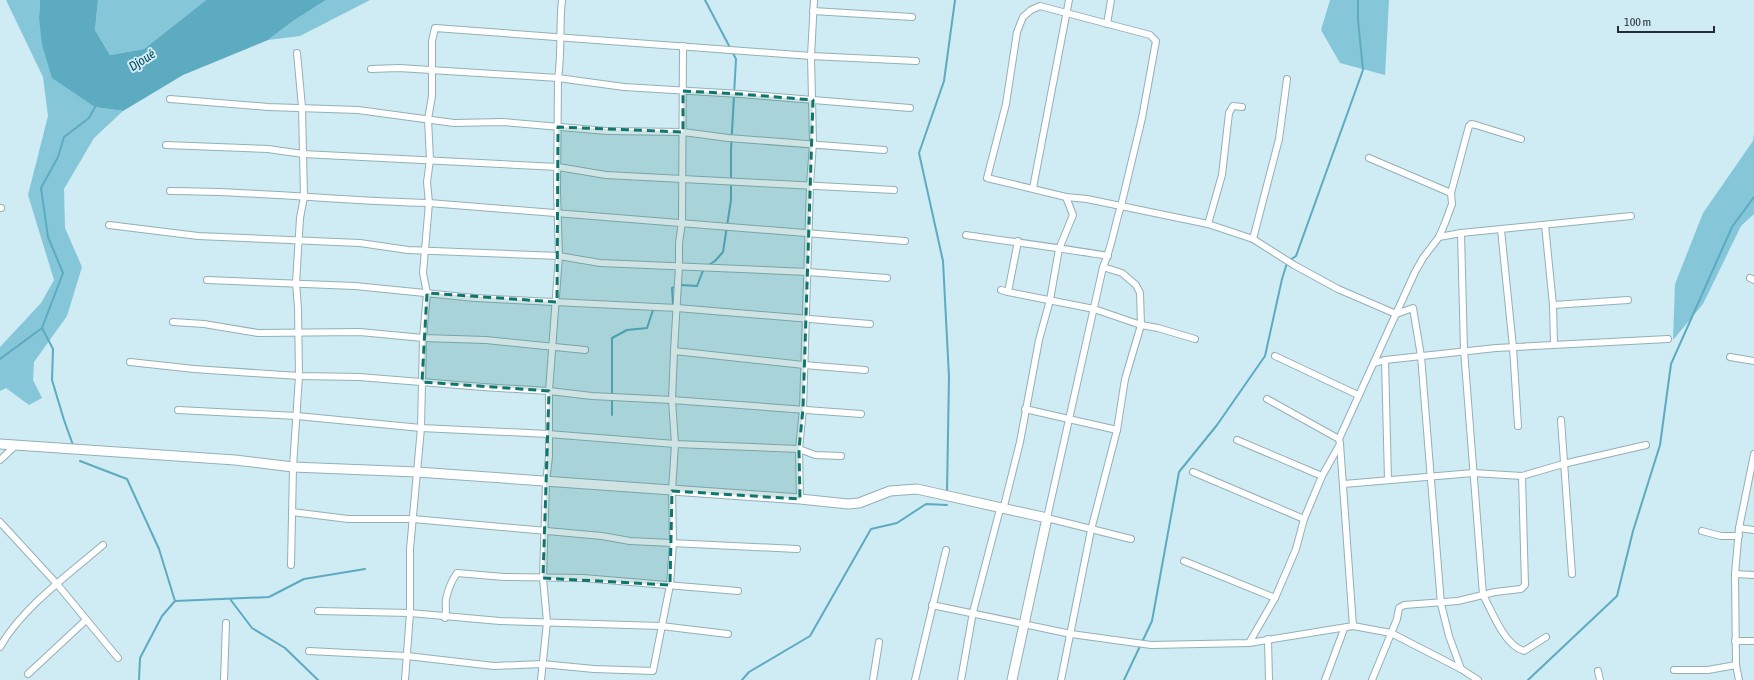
<svg xmlns="http://www.w3.org/2000/svg" width="1754" height="680" viewBox="0 0 1754 680" font-family="'Asap Condensed',sans-serif">
<style>
.green{fill:#86c6d9}
.water{fill:#5cabc1}
.lines{fill:none;stroke-linecap:round;stroke-linejoin:round}
.stream{stroke:#5cabc1;stroke-width:2}
.street-casing{stroke:#94afb8;stroke-width:8}
.secondary-casing{stroke:#94afb8;stroke-width:11}
.street{stroke:#fff;stroke-width:6}
.secondary{stroke:#fff;stroke-width:9}
.marked{fill:#0f766e;fill-opacity:0.2;stroke:#0f766e;stroke-width:3;stroke-dasharray:8 5;stroke-linejoin:round}
.labels{text-anchor:middle;dominant-baseline:central;stroke-width:4;stroke-linejoin:round;paint-order:stroke}
.water-label{font-size:13px;font-style:italic;fill:#004959;stroke:#cfebf4}
</style>
<rect width="100%" height="100%" fill="#cfebf4"/>
<g class="green">
<polygon points="6,0 40,0 39,18 95,107 123,111 94,138 64,189 65,228 82,267 67,316 34,362 33,380 42,398 29,405 6,388 0,391 0,347 41,303 54,280 28,195 48,116 43,77"/>
<polygon points="98,0 206,0 144,49 110,55 95,30"/>
<polygon points="326,0 370,0 300,36 268,40 293,21"/>
<polygon points="1330,0 1389,0 1385,75 1340,63 1321,30"/>
<polygon points="1754,133 1754,214 1741,226 1703,304 1673,340 1675,284 1703,213 1753,141"/>
</g>
<polygon class="water" points="40,0 98,0 95,30 110,55 144,49 206,0 326,0 293,21 268,40 183,75 123,111 95,107 52,78 42,45 39,18"/>
<g class="lines">
<g class="stream">
<polyline points="705,0 736,59 731,150 731,200 723,252 715,261 707,266"/>
<polyline points="1290,260 1296,256 1363,70 1358,20 1358,0"/>
<polyline points="671,305 673,305 672,288 682,285 697,286 704,268"/>
<polyline points="42,328 53,349 52,380 64,420 73,445"/>
<polyline points="0,359 42,328 63,273 48,237 41,188 58,157 64,137 89,118 95,107"/>
<polyline points="612,415 612,338 627,330 647,328 653,310 655,309"/>
<polyline points="80,461 127,479 159,549 175,601 162,616 140,658 139,680"/>
<polyline points="947,491 949,377 943,261 919,153 944,81 955,0"/>
<polyline points="230,599 252,628 285,648 318,680"/>
<polyline points="175,601 269,597 304,579 365,569"/>
<polyline points="742,680 749,672 810,636 871,529 897,523 926,504 947,505"/>
<polyline points="1124,680 1152,621 1179,472 1217,425 1265,356 1282,279 1287,263"/>
<polyline points="1528,680 1617,596 1633,531 1660,445 1671,364 1732,227 1754,197"/>
</g>
<g class="street-casing">
<g id="street">
<polyline points="813,11 912,17"/>
<polyline points="1107,24 1111,0"/>
<polyline points="371,69 399,68 558,78 624,87 740,94 910,108"/>
<polyline points="170,99 268,107 358,110 454,123 503,122 607,131 683,132 728,138 884,150"/>
<polyline points="166,145 268,149 303,154 558,167 606,175 894,190"/>
<polyline points="1369,158 1451,193"/>
<polyline points="1033,188 1069,0"/>
<path d="M170 191C256 191 343 201 429 203L905 241"/>
<polyline points="0,208 1,208"/>
<polyline points="1208,224 1222,175 1229,113 1233,106 1242,107"/>
<polyline points="109,225 198,236 360,243 408,250 559,256 600,263 808,272 887,278"/>
<polyline points="1545,225 1553,305 1554,344"/>
<polyline points="1501,230 1513,347 1518,426"/>
<path d="M1461 233 1464 350 1483 595C1493 613 1504 645 1524 651L1546 637"/>
<path d="M966 235C1013 242 1061 248 1108 256"/>
<polyline points="1439,237 1461,233 1631,216"/>
<polyline points="1253,239 1279,139 1287,79"/>
<polyline points="1750,278 1754,280"/>
<polyline points="207,280 355,286 475,298 677,308 870,324"/>
<polyline points="1001,290 1008,292 1018,241"/>
<polyline points="1008,292 1094,309 1141,325 1158,328 1195,339"/>
<polyline points="1553,305 1628,300"/>
<polyline points="173,322 204,324 258,333 360,332 423,338 486,340 585,350"/>
<polyline points="674,351 804,365 865,370"/>
<polyline points="1275,356 1358,395"/>
<polyline points="1730,357 1754,361"/>
<polyline points="1385,360 1388,480"/>
<polyline points="130,362 194,369 299,376 359,377 483,387 549,391 592,396 672,400 861,414"/>
<polyline points="1375,363 1385,360 1496,348 1668,339"/>
<polyline points="1267,399 1339,439"/>
<polyline points="1025,409 1117,430"/>
<polyline points="178,410 297,416 421,428 548,434 675,444 799,449 815,455 841,456"/>
<polyline points="1561,420 1572,574"/>
<polyline points="1237,440 1322,476"/>
<polyline points="1340,444 1353,626"/>
<polyline points="0,460 16,445"/>
<polyline points="1193,472 1304,519"/>
<polyline points="1344,484 1473,473 1522,476 1563,464 1646,445"/>
<polyline points="800,499 799,449 803,409 810,185 813,143 811,56 814,0"/>
<polyline points="1003,510 1020,442 1039,340 1050,300 1059,249 1073,215 1066,197"/>
<polyline points="292,512 348,519 413,519 602,536 630,541 797,549"/>
<polyline points="0,522 57,584 118,658"/>
<polyline points="1739,528 1754,530"/>
<polyline points="1702,531 1721,536 1739,536"/>
<path d="M1131 539 1047 518 1103 267C1112 247 1114 227 1121 206L1142 118 1156 41 1150 35 1040 6 1031 10 1023 17 1017 32 1006 104 987 178 1066 197 1087 199 1208 224 1253 239 1294 265 1338 289 1396 314 1413 308 1421 356 1441 604 1449 636 1461 669"/>
<polyline points="1184,561 1275,598"/>
<polyline points="291,565 293,467 299,376 298,308 296,283 300,218 304,197 302,107 297,53"/>
<polyline points="1735,574 1754,575"/>
<polyline points="932,605 1071,634 1151,645 1249,643 1275,598 1296,549 1304,519 1322,476 1340,444 1339,439 1415,272 1423,258 1439,237 1445,223 1452,204 1451,193 1469,126 1471,124 1476,125 1521,139"/>
<polyline points="318,611 410,613 500,621 661,626 728,634"/>
<path d="M445 618C447 611 445 605 446 599 448 590 452 580 457 573L504 577 583 578 738 591"/>
<polyline points="1268,639 1269,680"/>
<polyline points="1735,641 1754,641"/>
<polyline points="1249,643 1353,626 1391,633 1461,669 1478,680"/>
<path d="M0 647C22 608 69 574 103 545"/>
<polyline points="309,651 407,656 494,666 542,664 594,669 653,671 670,585 673,543 672,491 675,444 672,400 674,351 679,266 679,243 682,222 683,46"/>
<polyline points="1674,670 1708,670 1736,665"/>
<polyline points="1598,671 1600,680"/>
<polyline points="28,674 86,620"/>
<polyline points="224,680 226,623"/>
<polyline points="405,680 410,613 410,549 421,428 423,338 427,293 423,273 429,203 427,182 430,160 428,119 432,96 432,41 435,28 811,56 916,61"/>
<path d="M541 680 547 622 543 578 546 482 549 457V391L559 256 557 191 558 78C562 53 559 26 562 0"/>
<polyline points="873,680 879,642"/>
<polyline points="915,680 946,550"/>
<polyline points="961,680 973,612 1000,509"/>
<polyline points="1061,680 1091,530 1117,430 1125,379 1141,325 1140,293 1136,285 1122,273 1103,267"/>
<polyline points="1325,680 1344,629"/>
<polyline points="1372,680 1397,619 1399,608 1404,605 1458,601 1495,592 1521,589 1525,585 1522,476"/>
<polyline points="1739,680 1736,665 1735,574 1739,528 1754,454"/>
</g>
</g>
<g class="secondary-casing">
<polyline id="secondary" points="0,444 235,460 293,467 417,472 800,499 848,504 859,503 890,491 917,489 1047,518 1012,680"/>
</g>
<use href="#street" class="street"/>
<use href="#secondary" class="secondary"/>
</g>
<path class="marked" d="M683 91 740 94 813 100 803 409 799 449 800 499 672 491 670 585 543 578 549 391 422 382 427 293 557 302 558 127 683 132Z"/>
<g class="labels">
<g class="water-label">
<text transform="translate(142 60) rotate(-33)">Djoué</text>
</g>
</g>
<path d="M1618 26v6h96v-6" fill="none" stroke="#232d31" stroke-width="2"/>
<text x="1624" y="26" font-size="12" fill="#232d31" stroke="#cfebf4" stroke-width="3" paint-order="stroke">100 m</text>
</svg>
